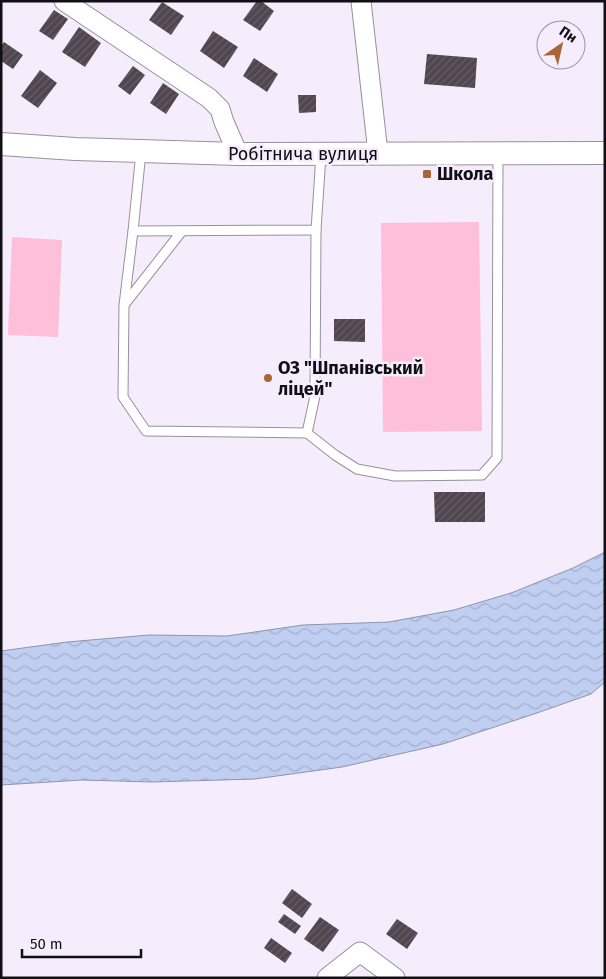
<svg xmlns="http://www.w3.org/2000/svg" width="606" height="979" viewBox="0 0 606 979" font-family="'Fira Sans',sans-serif">
<style>
.park{fill:#fdbfd9}
.water{fill:url(#water-waves);stroke:#8c95af}
.building{fill:url(#building-hatch)}
.lines{fill:none;stroke-linecap:round;stroke-linejoin:round}
.service-casing{stroke:#97909e;stroke-width:11}
.minor-casing{stroke:#97909e;stroke-width:21}
.tertiary-casing{stroke:#97909e;stroke-width:24}
.service{stroke:#fff;stroke-width:9}
.minor{stroke:#fff;stroke-width:19}
.tertiary{stroke:#fff;stroke-width:22}
.poi-dot{fill:#a96534;stroke:#f5edfc;stroke-width:2}
.labels{text-anchor:middle;dominant-baseline:central;stroke-width:5;stroke-linejoin:round;paint-order:stroke}
.street-label{font-size:18px;fill:#120f14;stroke:#f5edfc}
.poi-label{font-size:18px;font-weight:bold;fill:#120f14;stroke:#f5edfc;text-anchor:start}
</style>
<defs>
<pattern id="water-waves" width="16" height="10" patternUnits="userSpaceOnUse" patternTransform="scale(1.25)"><rect width="16" height="10" fill="#c0cef1"/><path d="M0 5q4-4 8 0t8 0" fill="none" stroke="#a4b0ce"/></pattern>
<pattern id="building-hatch" width="6" height="6" patternUnits="userSpaceOnUse" patternTransform="scale(1.25)"><rect width="6" height="6" fill="#514650"/><path d="M-1 1l2-2M0 6l6-6M5 7l2-2" fill="none" stroke="#665d65"/></pattern>
</defs>
<rect width="100%" height="100%" fill="#f5edfc"/>
<g class="park">
<polygon points="479,222 482,431 383,432 381,223"/>
<polygon points="12,237 62,240 58,337 8,335"/>
</g>
<polygon class="water" points="605,552 605,682 591,694 534,714 443,744 342,767 255,779 152,782 82,780 1,785 1,651 67,642 149,635 227,636 303,625 389,622 454,610 511,593 573,568"/>
<g class="building">
<polygon points="257,1 261,1 274,11 260,31 243,20"/>
<polygon points="162,2 184,16 171,35 149,20"/>
<polygon points="54,10 68,19 53,40 39,31"/>
<polygon points="79,27 101,43 85,67 62,52"/>
<polygon points="213,31 238,47 224,68 200,51"/>
<polygon points="4,42 23,55 13,69 1,61 1,46"/>
<polygon points="427,54 477,58 475,88 424,84"/>
<polygon points="254,58 278,74 267,92 243,76"/>
<polygon points="133,66 145,75 130,95 118,86"/>
<polygon points="40,70 57,83 38,108 21,96"/>
<polygon points="163,83 179,94 166,114 150,103"/>
<polygon points="298,95 316,95 316,112 299,113"/>
<polygon points="334,319 365,319 365,342 334,341"/>
<polygon points="434,492 485,492 485,522 435,522"/>
<polygon points="292,889 312,904 302,918 282,903"/>
<polygon points="284,914 301,926 295,934 278,922"/>
<polygon points="320,917 339,930 323,952 304,939"/>
<polygon points="397,919 418,933 407,949 386,934"/>
<polygon points="271,938 292,953 285,963 264,948"/>
</g>
<g class="lines">
<g class="service-casing">
<g id="service">
<polyline points="141,152 133,231 316,230 321,155"/>
<polyline points="133,231 124,305 123,397 146,431 307,433 315,396 316,230"/>
<polyline points="124,305 182,231"/>
<polyline points="307,433 335,455 357,469 395,476 482,475 497,458 498,154"/>
</g>
</g>
<g class="minor-casing">
<g id="minor">
<polyline points="64,1 209,98 220,109 224,122 238,154"/>
<polyline points="361,1 378,153"/>
<polyline points="327,978 360,952 395,978"/>
</g>
</g>
<g class="tertiary-casing">
<polyline id="tertiary" points="1,144 75,149 238,154 605,153"/>
</g>
<use href="#service" class="service"/>
<use href="#minor" class="minor"/>
<use href="#tertiary" class="tertiary"/>
</g>
<g class="poi-dot">
<rect x="422" y="169" width="10" height="10" rx="2.5"/>
<circle cx="268" cy="378" r="5"/>
</g>
<g class="labels">
<g class="street-label">
<text x="303" y="154">Робітнича вулиця</text>
</g>
<g class="poi-label">
<text x="437" y="174">Школа</text>
<text x="278" y="368">ОЗ "Шпанівський<tspan x="278" dy="21">ліцей"</tspan></text>
</g>
</g>
<rect width="606" height="979" fill="none" stroke="#120f14" stroke-width="5"/>
<g transform="translate(561 45) rotate(34)"><circle r="24" fill="#f5edfc" stroke="#9a949f"/>
<path d="M0-4L9 19L0 12L-9 19Z" fill="#a96534"/>
<text y="-8" font-size="14" font-weight="bold" text-anchor="middle" fill="#120f14">Пн</text>
</g>
<path d="M22 949v8h119v-8" fill="none" stroke="#120f14" stroke-width="2.5"/>
<text x="30" y="949" font-size="15" fill="#120f14" stroke="#f5edfc" stroke-width="4" paint-order="stroke">50 m</text>
</svg>
